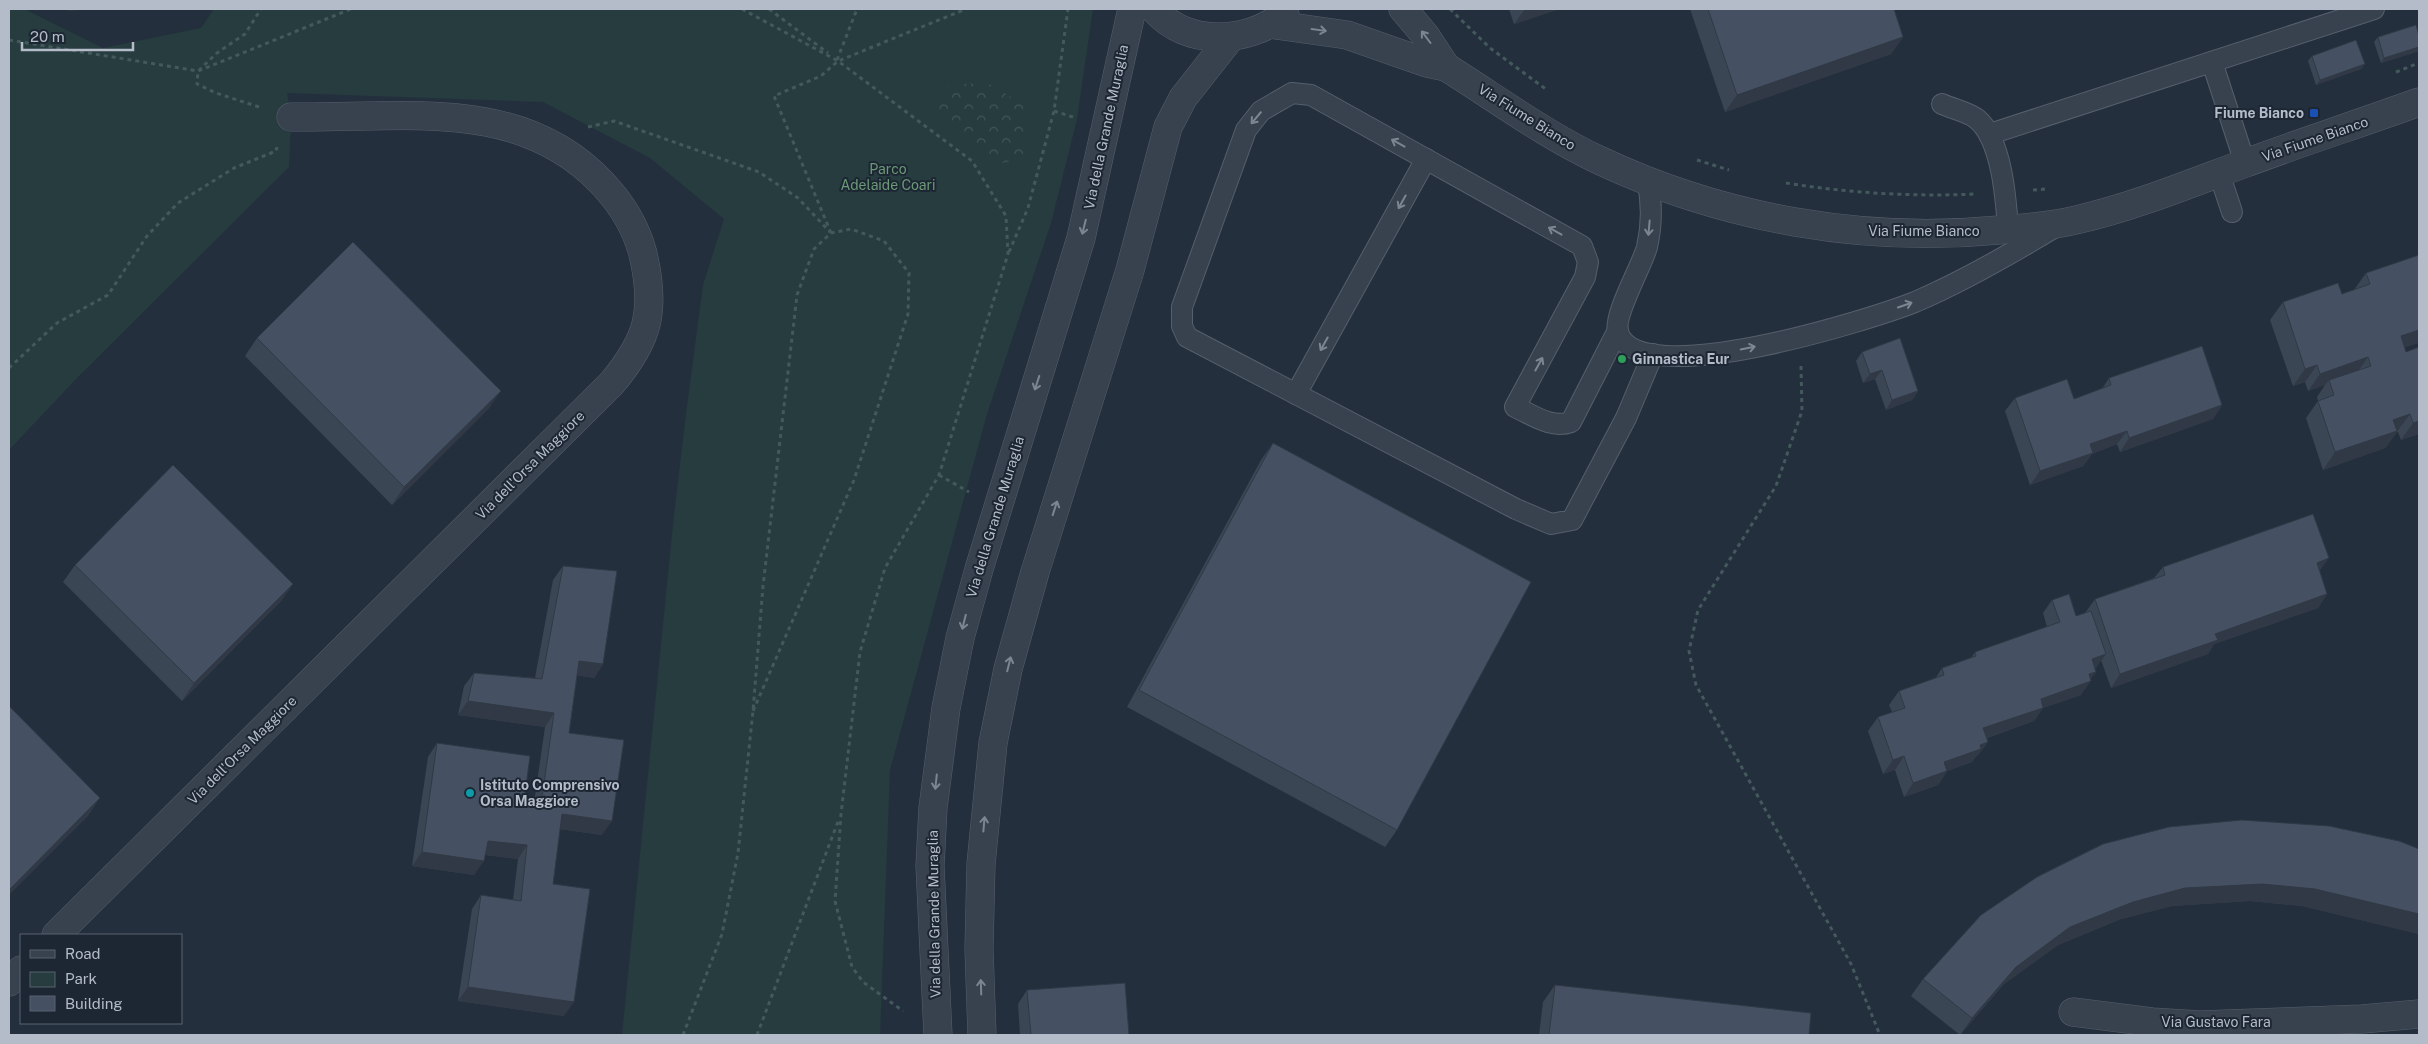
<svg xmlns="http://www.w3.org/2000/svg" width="2428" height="1044" viewBox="0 0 2428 1044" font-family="'Public Sans',sans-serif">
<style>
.green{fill:#263c3f}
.forest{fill:url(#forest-crowns)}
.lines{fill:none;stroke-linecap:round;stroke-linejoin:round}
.service-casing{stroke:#565f6c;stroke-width:22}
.minor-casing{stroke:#565f6c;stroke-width:29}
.tertiary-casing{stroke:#565f6c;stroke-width:29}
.path{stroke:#44595c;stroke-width:3;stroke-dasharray:4 4;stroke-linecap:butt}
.service{stroke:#38414e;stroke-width:20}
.minor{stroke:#38414e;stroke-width:28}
.tertiary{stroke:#38414e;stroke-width:28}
.wall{fill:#3b4654}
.shaded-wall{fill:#303945}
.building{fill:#455162;stroke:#303945}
.oneway{stroke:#7c8592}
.transit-dot{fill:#1a4fb4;stroke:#1d2633;stroke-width:2}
.leisure-dot{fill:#2e9e5b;stroke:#1d2633;stroke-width:2}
.culture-dot{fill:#0f9aa8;stroke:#1d2633;stroke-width:2}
.labels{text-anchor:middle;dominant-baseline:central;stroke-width:4;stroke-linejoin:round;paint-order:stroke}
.poi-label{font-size:14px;font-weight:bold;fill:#b4bcc9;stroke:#1d2633;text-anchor:start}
.street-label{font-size:14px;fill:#b4bcc9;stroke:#1d2633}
.park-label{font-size:14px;fill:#6b9a76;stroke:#1d2633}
</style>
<defs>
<pattern id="forest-crowns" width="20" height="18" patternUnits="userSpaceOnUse" patternTransform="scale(1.25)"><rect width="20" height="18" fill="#263c3f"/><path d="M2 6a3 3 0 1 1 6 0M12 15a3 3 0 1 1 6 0" fill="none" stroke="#435659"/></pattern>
</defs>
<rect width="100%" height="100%" fill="#242f3e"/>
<polygon class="green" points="9,9 24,9 103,48 201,28 214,9 1093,9 1077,119 1051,223 987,414 890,770 880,1035 622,1035 674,515 686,414 703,285 724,219 650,158 543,102 287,93 291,117 289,167 77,378 9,450"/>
<polygon class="forest" points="986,82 1027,107 1027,158 993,165 935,116 938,87"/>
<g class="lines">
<g class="service-casing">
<g id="service">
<polyline points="2212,62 2245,163"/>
<path d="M1942 104C1953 109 1968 112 1977 119 2002 140 2006 199 2008 229"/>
<polyline points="1990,134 2374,9"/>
<polyline points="2219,173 2232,212"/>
<path d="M1647 179C1652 201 1652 225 1647 247 1642 266 1613 315 1618 332 1637 394 1872 319 1915 302 1964 281 2009 255 2055 227"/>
<path d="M1618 330 1571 422C1551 429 1533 415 1515 407L1585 277 1588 262 1582 246 1311 95 1292 93 1261 111 1246 130 1182 307V326L1187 337 1516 509 1551 524 1572 520 1626 418 1653 354"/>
<polyline points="1296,394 1426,159"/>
</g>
</g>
<g class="minor-casing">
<g id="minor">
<path d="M56 935 612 383C649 339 656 310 643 254 636 227 621 203 602 183 519 95 399 119 291 117"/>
<polyline points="9,982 21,970"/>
<polyline points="2073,1012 2152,1022 2200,1025 2362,1019 2419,1014"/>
</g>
</g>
<g class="tertiary-casing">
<g id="tertiary">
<path d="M1154 9C1187 47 1247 44 1285 14"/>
<polyline points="1403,9 1425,35 1446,67"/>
<path d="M1270 24 1347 35 1427 63 1446 67C1497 99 1547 136 1601 161 1725 219 1864 243 1999 230 2025 228 2051 226 2076 220 2133 207 2189 184 2243 164 2302 142 2361 123 2419 102"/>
<polyline points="938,1035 930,866 933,808 946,708 960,638 979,569 1081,238 1132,9"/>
<polyline points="982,1035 979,949 981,864 993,743 1008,669 1035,572 1130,270 1168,127 1183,98 1231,37"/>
</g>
</g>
<g class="path">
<polyline points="742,9 838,61 972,161 1006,216 1008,254 939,475 885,568 860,652 841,814 835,901 852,967 863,982 903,1011"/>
<polyline points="769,9 828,53"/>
<polyline points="1450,9 1490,48 1547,90"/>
<polyline points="9,40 198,71 351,9"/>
<polyline points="837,60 857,9"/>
<polyline points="2396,72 2419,63"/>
<polyline points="259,107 216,93 197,84 198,71 217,53 245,34 261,9"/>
<polyline points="1054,111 1073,117"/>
<polyline points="588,127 614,121 759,172 798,198 830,232"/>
<polyline points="1697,160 1729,170"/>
<path d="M1786 183C1849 193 1913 197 1976 194"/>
<polyline points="2033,190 2046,189"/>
<polyline points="831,233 774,96 821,76 838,61 966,9"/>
<polyline points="1009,252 1028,208 1054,111 1068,9"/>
<polyline points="1801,366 1802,411 1776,486 1698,610 1689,651 1696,685 1851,964 1880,1035"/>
<polyline points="9,368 57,323 108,295 147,236 178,203 234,168 276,151 277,147"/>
<polyline points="939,475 969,492"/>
<polyline points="683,1035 722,934 738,853 753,711 763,586 797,295 814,249 831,233 851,229 884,241 909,273 908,314 854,480 753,711"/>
<polyline points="757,1035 839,819"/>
</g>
<use href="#service" class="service"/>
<use href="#minor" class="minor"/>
<use href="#tertiary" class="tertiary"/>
</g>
<g class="wall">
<polygon points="1509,9 1559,9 1514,24"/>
<polygon points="1690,9 1894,9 1903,37 1891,54 1725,112"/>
<polygon points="2378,37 2419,51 2381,63 2374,42"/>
<polygon points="2312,56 2365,64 2361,69 2316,85 2308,61"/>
<polygon points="2366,273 2405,348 2419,434 2401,440 2398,432 2397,432 2385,448 2323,470 2306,418 2318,401 2317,397 2325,385 2308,391 2305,382 2293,386 2270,320 2283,302 2342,294 2354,290"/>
<polygon points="257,338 489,408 392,505 245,356"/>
<polygon points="1862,352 1918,391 1912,400 1886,410 1875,379 1863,383 1856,361"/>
<polygon points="2109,378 2222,405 2213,419 2120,452 2117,444 2092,454 2083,466 2030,485 2005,411 2015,398 2074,399 2102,389"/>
<polygon points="1273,443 1397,830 1385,847 1127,707 1261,460"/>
<polygon points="75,565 293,584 281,601 182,701 63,582"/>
<polygon points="563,566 603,664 594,678 577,675 569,733 602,835 560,829 553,884 564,1016 458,1001 472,909 481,895 513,900 518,859 485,855 474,875 412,866 428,757 437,743 524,802 534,803 545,727 458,715 464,686 474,673 535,678 553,580"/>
<polygon points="2163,567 2320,571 2327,594 2318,608 2214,644 2208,654 2111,688 2101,660 2096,668 2095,668 2090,679 2081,695 2043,708 2034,721 1987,738 1988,742 1978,755 1976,756 1972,762 1947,771 1938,785 1904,797 1895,770 1883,774 1868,731 1878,717 1892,712 1889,705 1899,691 1935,679 1942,668 1971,658 1975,652 2047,627 2043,613 2052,600 2076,616 2085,613 2095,599 2154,578"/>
<polygon points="2242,820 2419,849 2419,934 2302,906 2250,901 2172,906 2121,919 2058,945 2004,984 1960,1035 1911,996 1923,979"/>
<polygon points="1555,985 1809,1035 1539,1035 1543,1002"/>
<polygon points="1027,990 1129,1035 1020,1035 1018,1004"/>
</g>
<g class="shaded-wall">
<polygon points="69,9 94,9 68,11"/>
<polygon points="1525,9 1559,9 1514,24"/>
<polygon points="1903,37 1891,54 1725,112 1737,95"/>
<polygon points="2419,47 2419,51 2381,63 2384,58"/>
<polygon points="2365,64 2361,69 2316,85 2320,80"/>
<polygon points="2419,330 2419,343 2388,353 2401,336"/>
<polygon points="2368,357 2356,374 2329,380 2325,385 2308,391 2320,374"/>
<polygon points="2317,365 2305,382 2293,386 2305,369"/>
<polygon points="1882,370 1875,379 1863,383 1870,374"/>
<polygon points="501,391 489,408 392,505 404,487"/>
<polygon points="1918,391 1912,400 1886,410 1892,400"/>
<polygon points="2222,405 2213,419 2120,452 2129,438"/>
<polygon points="2410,414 2385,448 2323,470 2335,452 2393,420"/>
<polygon points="2419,421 2419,434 2401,440 2413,423"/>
<polygon points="2127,431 2117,444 2092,454 2083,466 2030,485 2040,471 2090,444"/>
<polygon points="2329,558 2319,572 2317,563"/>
<polygon points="293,584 281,601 182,701 194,683"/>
<polygon points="2327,594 2318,608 2214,644 2208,654 2111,688 2120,674 2215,634"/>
<polygon points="2106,654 2096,668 2082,673 2092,659"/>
<polygon points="579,661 603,664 594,678 569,674"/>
<polygon points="2096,672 2089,682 2091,681 2081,695 2043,708 2034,721 1974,742 1983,728 2089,674"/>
<polygon points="468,701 554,713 545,727 458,715"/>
<polygon points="1988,742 1978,755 1976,756 1972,762 1935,775 1944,762 1980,745"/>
<polygon points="1904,756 1895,770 1883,774 1893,760"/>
<polygon points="1947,771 1938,785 1904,797 1913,783"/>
<polygon points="100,798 88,816 9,895 9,890"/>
<polygon points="562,814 612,821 602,835 553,828"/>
<polygon points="488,841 527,845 518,859 479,854"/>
<polygon points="422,852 484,861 474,875 412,866"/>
<polygon points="2262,884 2315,889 2419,914 2419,934 2302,906 2250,901 2172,906 2121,919 2058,945 2004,984 1960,1035 1972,1018 2016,967 2070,927 2133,902 2185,888"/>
<polygon points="468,987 574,1002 564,1016 458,1001"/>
</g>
<g class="building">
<polygon points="1708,9 1894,9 1903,37 1737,95"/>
<polygon points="2416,25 2419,36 2419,47 2384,58 2378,37"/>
<polygon points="2356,40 2365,64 2320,80 2312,56"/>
<polygon points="353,242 501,391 404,487 257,338"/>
<polygon points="2419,255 2419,330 2401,336 2406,352 2419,347 2419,421 2413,423 2410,414 2393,420 2397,431 2335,452 2318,401 2334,395 2329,380 2371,366 2368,357 2320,374 2317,365 2305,369 2283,302 2338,283 2342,294 2370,284 2366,273"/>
<polygon points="1900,338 1918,391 1892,400 1882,370 1870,374 1862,352"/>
<polygon points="2202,346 2222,405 2129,438 2127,431 2090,444 2093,453 2040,471 2015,398 2067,379 2074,399 2111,385 2109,378"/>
<polygon points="1273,443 1531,582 1397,830 1139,690"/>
<polygon points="173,465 293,584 194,683 75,565"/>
<polygon points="2313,514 2329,558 2317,563 2327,594 2215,634 2218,640 2120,674 2095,599 2165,575 2163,567"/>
<polygon points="563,566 617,571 603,664 579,661 569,733 624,740 612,821 562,814 553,884 590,889 574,1002 468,987 481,895 521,901 527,845 488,841 484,861 422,852 437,743 530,756 524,802 541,804 554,713 468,701 474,673 542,679"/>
<polygon points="2069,594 2076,616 2091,611 2106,654 2092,659 2096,672 2089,674 2091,681 2041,699 2043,708 1983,728 1988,742 1980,745 1981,749 1944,762 1947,771 1913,783 1904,756 1893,760 1878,717 1905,708 1899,691 1944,675 1942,668 1976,656 1975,652 2060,622 2052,600"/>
<polygon points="9,706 100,798 9,890"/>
<polygon points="2242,820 2329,826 2399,841 2419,849 2419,914 2315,889 2262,884 2185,888 2133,902 2070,927 2016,967 1972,1018 1923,979 1981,915 2037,877 2103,844 2169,827"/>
<polygon points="1125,983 1129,1035 1031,1035 1027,990"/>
<polygon points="1555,985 1811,1013 1809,1035 1549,1035"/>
</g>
<defs><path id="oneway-shaft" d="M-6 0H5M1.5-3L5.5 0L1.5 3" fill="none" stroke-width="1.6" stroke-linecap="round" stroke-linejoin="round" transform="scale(1.25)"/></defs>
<g class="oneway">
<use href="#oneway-shaft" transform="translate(1319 30) rotate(8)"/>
<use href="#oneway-shaft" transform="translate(1426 37) rotate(-127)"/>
<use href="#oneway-shaft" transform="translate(1256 118) rotate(130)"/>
<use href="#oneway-shaft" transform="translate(1398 143) rotate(-151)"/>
<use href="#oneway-shaft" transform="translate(1402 202) rotate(119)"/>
<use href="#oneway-shaft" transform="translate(1084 227) rotate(104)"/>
<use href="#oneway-shaft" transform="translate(1649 228) rotate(95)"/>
<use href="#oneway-shaft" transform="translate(1555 231) rotate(-151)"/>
<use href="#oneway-shaft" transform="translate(1905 305) rotate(-19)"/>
<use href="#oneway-shaft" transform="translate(1324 344) rotate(119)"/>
<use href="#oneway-shaft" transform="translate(1748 348) rotate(-11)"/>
<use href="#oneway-shaft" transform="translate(1539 364) rotate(-61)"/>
<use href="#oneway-shaft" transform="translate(1037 383) rotate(108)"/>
<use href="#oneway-shaft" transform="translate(1055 508) rotate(-72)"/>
<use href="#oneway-shaft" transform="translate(964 622) rotate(104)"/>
<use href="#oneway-shaft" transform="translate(1009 664) rotate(-76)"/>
<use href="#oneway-shaft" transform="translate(936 782) rotate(96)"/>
<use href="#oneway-shaft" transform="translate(984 824) rotate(-85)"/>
<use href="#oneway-shaft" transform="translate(981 987) rotate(-92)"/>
</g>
<rect class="transit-dot" x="2309" y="108" width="10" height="10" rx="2.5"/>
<circle class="leisure-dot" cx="1622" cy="359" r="5"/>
<circle class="culture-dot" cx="470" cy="793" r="5"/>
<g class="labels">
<g class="poi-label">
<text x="2304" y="113" text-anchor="end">Fiume Bianco</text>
<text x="1632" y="359">Ginnastica Eur</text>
<text x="480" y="785">Istituto Comprensivo<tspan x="480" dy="16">Orsa Maggiore</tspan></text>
</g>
<g class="street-label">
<text transform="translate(1527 117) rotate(32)">Via Fiume Bianco</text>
<text transform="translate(1106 127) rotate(-78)">Via della Grande Muraglia</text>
<text transform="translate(2315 139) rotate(-19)">Via Fiume Bianco</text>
<text x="1924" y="231">Via Fiume Bianco</text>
<text transform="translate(530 465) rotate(-45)">Via dell'Orsa Maggiore</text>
<text transform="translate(995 517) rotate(-73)">Via della Grande Muraglia</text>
<text transform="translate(242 750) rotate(-45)">Via dell'Orsa Maggiore</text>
<text transform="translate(934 914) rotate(-91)">Via della Grande Muraglia</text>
<text x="2216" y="1022">Via Gustavo Fara</text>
</g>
<g class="park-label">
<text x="888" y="169">Parco<tspan x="888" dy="16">Adelaide Coari</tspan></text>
</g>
</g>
<rect width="2428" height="1044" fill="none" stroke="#b4bcc9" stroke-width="20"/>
<rect x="20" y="934" width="162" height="90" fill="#1d2633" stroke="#59626f"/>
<rect x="30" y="950" width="25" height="8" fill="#38414e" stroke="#59626f"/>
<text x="65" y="959" font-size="15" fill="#b4bcc9">Road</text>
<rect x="30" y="972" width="25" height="15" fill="#263c3f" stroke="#59626f"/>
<text x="65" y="984" font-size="15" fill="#b4bcc9">Park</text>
<rect x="30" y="996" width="25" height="15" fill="#455162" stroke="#59626f"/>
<text x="65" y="1009" font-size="15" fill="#b4bcc9">Building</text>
<path d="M22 42v8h111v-8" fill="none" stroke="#b4bcc9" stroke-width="2.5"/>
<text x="30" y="42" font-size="15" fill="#b4bcc9" stroke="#1d2633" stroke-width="4" paint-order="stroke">20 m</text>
</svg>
